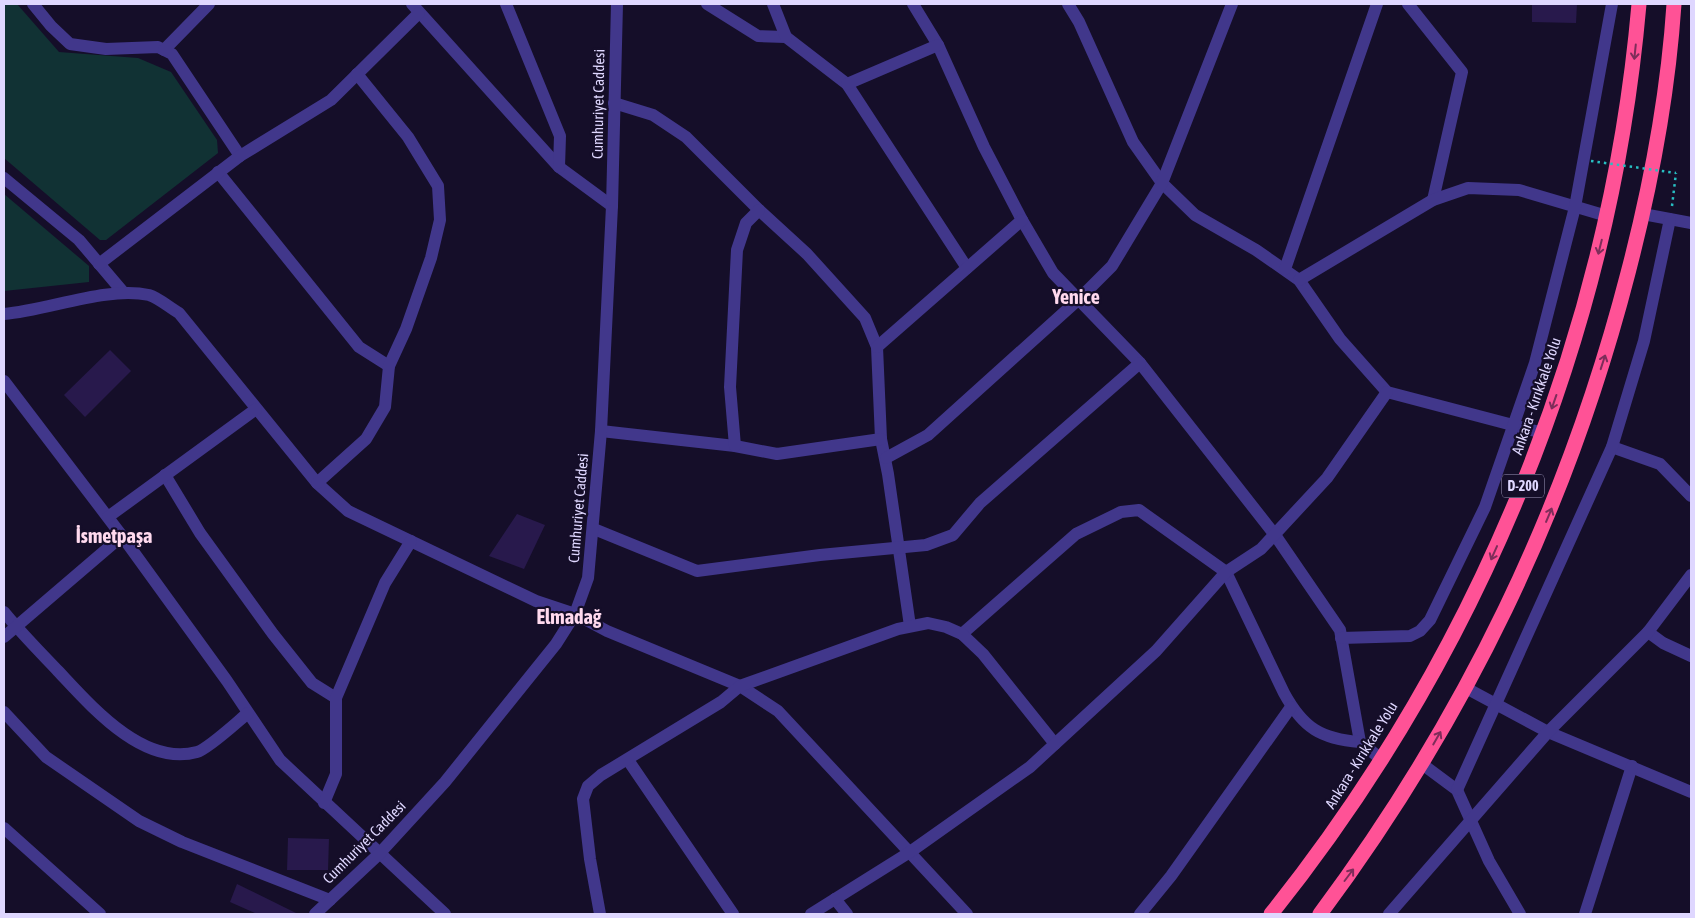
<svg xmlns="http://www.w3.org/2000/svg" width="1695" height="918" viewBox="0 0 1695 918" font-family="'Asap Condensed',sans-serif">
<style>
.green{fill:#113234}
.building{fill:#28194c}
.lines{fill:none;stroke-linecap:round;stroke-linejoin:round}
.path{stroke:#28bec2;stroke-width:2.5;stroke-dasharray:2.5 4;stroke-linecap:butt}
.minor{stroke:#41378b;stroke-width:12}
.highway{stroke:#ff5296;stroke-width:15}
.path-bridge{stroke:#28bec2;stroke-width:2.5;stroke-dasharray:2.5 4;stroke-linecap:butt}
.oneway{stroke:#7e2d5a}
.labels{text-anchor:middle;dominant-baseline:central;stroke-width:4.5;stroke-linejoin:round;paint-order:stroke}
.shield{fill:#150e29;stroke:#a29bbf;stroke-width:1}
.shield-label{font-size:14px;font-weight:bold;fill:#dfd7ff}
.street-label{font-size:15px;fill:#dfd7ff;stroke:#150e29}
.district-label{font-size:20px;font-weight:bold;fill:#ffd9ee;stroke:#150e29}
</style>
<rect width="100%" height="100%" fill="#150e29"/>
<g class="green">
<polygon points="4,4 17,4 59,52 138,58 171,72 217,140 218,153 106,240 100,240 4,158"/>
<polygon points="4,194 89,266 89,282 4,291"/>
</g>
<g class="building">
<polygon points="1532,4 1577,4 1576,23 1532,22"/>
<polygon points="110,350 131,371 85,417 64,395"/>
<polygon points="517,514 545,525 524,569 489,556"/>
<polygon points="288,838 329,839 328,870 287,870"/>
<polygon points="237,884 298,914 257,914 230,902"/>
</g>
<g class="lines">
<polyline class="path" points="1672,206 1676,173"/>
<g class="minor">
<polyline points="33,4 51,26 70,44 106,49 158,47 172,54 240,156"/>
<polyline points="412,4 559,167 612,206"/>
<polyline points="506,4 560,136 559,167"/>
<polyline points="707,4 758,36 786,37 847,84 967,268"/>
<polyline points="773,4 786,37"/>
<polyline points="913,4 938,45 984,147 1022,220 1053,273 1140,363 1275,535 1340,630 1360,742 1381,759"/>
<polyline points="1068,4 1079,22 1133,142 1162,183 1195,215 1256,250 1299,280 1340,339 1387,392 1543,433"/>
<polyline points="1408,4 1462,72 1433,200"/>
<polyline points="164,50 209,4"/>
<polyline points="847,84 938,45"/>
<polyline points="614,103 653,115 686,137 759,210 807,254 865,318 877,347 881,439 888,474 910,626"/>
<polyline points="218,172 359,347 389,366"/>
<polyline points="4,178 79,240 123,292"/>
<polyline points="1643,214 1691,223"/>
<polyline points="99,264 240,156 331,100 419,13"/>
<polyline points="1285,269 1377,4"/>
<polyline points="1299,280 1433,200 1468,188 1519,190 1607,216"/>
<path d="M4 314C49 310 107 286 149 295 159 298 170 308 179 313L317 483 348 511 536 601 575 614 607 631 740 686 778 711 967 914"/>
<polyline points="877,347 1022,220"/>
<polyline points="4,381 122,536 227,681 280,760 445,914"/>
<polyline points="601,431 735,446 777,454 881,439"/>
<polyline points="735,446 730,387 737,250 746,223 759,210"/>
<polyline points="1612,447 1660,464 1691,496"/>
<polyline points="886,458 928,435 1079,299 1112,266 1162,183 1232,4"/>
<polyline points="165,475 200,533 273,634 312,683 336,698"/>
<polyline points="317,483 366,439 385,407 389,366 406,329 431,258 440,220 438,186 408,137 357,74"/>
<polyline points="108,517 256,409"/>
<polyline points="594,529 697,571 820,555 926,545 953,535 980,503 1140,363"/>
<path d="M4 612C21 633 40 652 58 671 91 706 143 767 197 752 208 749 237 722 248 713"/>
<polyline points="1648,632 1663,643 1691,656"/>
<path d="M962 634 1076 534 1121 512 1139 510 1226 572 1284 693C1303 728 1321 739 1360 742"/>
<polyline points="4,637 122,536"/>
<polyline points="1341,638 1410,636 1420,631 1430,620 1485,507 1535,363 1575,207 1612,4"/>
<polyline points="1466,688 1548,732 1691,792"/>
<polyline points="4,712 46,757 139,821 182,842 330,900"/>
<polyline points="628,760 733,914"/>
<polyline points="1422,764 1457,790 1489,861 1520,914"/>
<polyline points="1457,790 1612,447 1644,341 1670,219"/>
<polyline points="324,803 336,774 336,698 385,583 411,541"/>
<polyline points="4,828 100,914"/>
<polyline points="835,899 847,914"/>
<polyline points="315,914 379,854 445,782 556,644 575,614 588,578 601,431 612,206 617,4"/>
<polyline points="600,914 590,859 583,799 588,786 601,775 721,702 740,686 898,629 928,623 946,627 962,634 983,654 1055,744"/>
<polyline points="811,914 910,852 1030,767 1156,651 1226,572 1261,549 1327,478 1387,392"/>
<polyline points="1140,914 1171,876 1291,707"/>
<polyline points="1389,914 1548,732 1648,632 1691,575"/>
<polyline points="1585,914 1632,766"/>
</g>
<g class="highway">
<path d="M1271 914C1479 654 1610 336 1639 4"/>
<path d="M1320 914C1465 719 1567 509 1628 273 1651 185 1668 95 1674 4"/>
</g>
<polyline class="path-bridge" points="1591,161 1676,173"/>
</g>
<defs><path id="oneway-shaft" d="M-6 0H5M1.5-3L5.5 0L1.5 3" fill="none" stroke-width="1.6" stroke-linecap="round" stroke-linejoin="round" transform="scale(1.25)"/></defs>
<g class="oneway">
<use href="#oneway-shaft" transform="translate(1635 52) rotate(96)"/>
<use href="#oneway-shaft" transform="translate(1600 247) rotate(104)"/>
<use href="#oneway-shaft" transform="translate(1603 362) rotate(-72)"/>
<use href="#oneway-shaft" transform="translate(1554 402) rotate(109)"/>
<use href="#oneway-shaft" transform="translate(1549 515) rotate(-67)"/>
<use href="#oneway-shaft" transform="translate(1494 553) rotate(114)"/>
<use href="#oneway-shaft" transform="translate(1437 738) rotate(-60)"/>
<use href="#oneway-shaft" transform="translate(1349 875) rotate(-53)"/>
</g>
<g class="labels">
<rect class="shield" x="1502" y="474.5" width="42" height="23" rx="4"/>
<g class="shield-label">
<text x="1523" y="486">D-200</text>
</g>
<g class="street-label">
<text transform="translate(598 104) rotate(-89)">Cumhuriyet Caddesi</text>
<text transform="translate(1536 396) rotate(-71)">Ankara - Kırıkkale Yolu</text>
<text transform="translate(578 508) rotate(-85)">Cumhuriyet Caddesi</text>
<text transform="translate(1361 755) rotate(-58)">Ankara - Kırıkkale Yolu</text>
<text transform="translate(364 842) rotate(-45)">Cumhuriyet Caddesi</text>
</g>
<g class="district-label">
<text x="1076" y="296">Yenice</text>
<text x="114" y="535">İsmetpaşa</text>
<text x="569" y="616">Elmadağ</text>
</g>
</g>
<rect width="1695" height="918" fill="none" stroke="#dfd7ff" stroke-width="10"/>
</svg>
